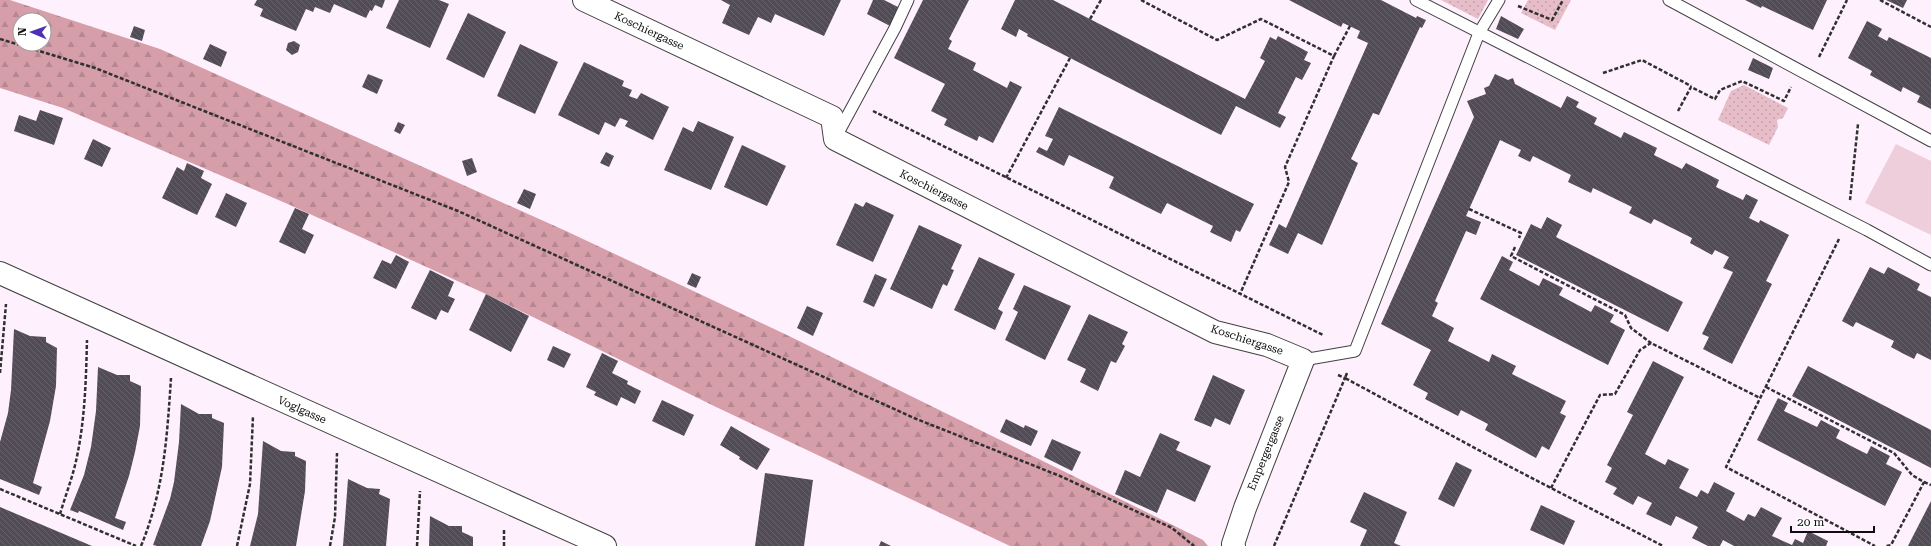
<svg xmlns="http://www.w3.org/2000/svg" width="1931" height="546" viewBox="0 0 1931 546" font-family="'Roboto Serif',serif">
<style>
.grass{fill:url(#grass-dots)}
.forest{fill:url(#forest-firs);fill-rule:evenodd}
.pitch{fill:#eecedb}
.building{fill:url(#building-back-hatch)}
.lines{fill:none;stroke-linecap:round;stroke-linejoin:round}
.lane-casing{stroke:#414141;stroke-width:13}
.street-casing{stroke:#414141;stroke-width:24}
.path{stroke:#303030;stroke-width:2.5;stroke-dasharray:4 2;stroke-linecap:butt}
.lane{stroke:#fff;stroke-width:11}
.street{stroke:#fff;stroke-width:22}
.labels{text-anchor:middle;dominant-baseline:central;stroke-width:4;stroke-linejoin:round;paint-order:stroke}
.street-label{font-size:11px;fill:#0e0e0e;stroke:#fff}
</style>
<defs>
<pattern id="grass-dots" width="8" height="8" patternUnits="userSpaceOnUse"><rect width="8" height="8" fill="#e6bdc8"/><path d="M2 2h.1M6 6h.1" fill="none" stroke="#c4a1ab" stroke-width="1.8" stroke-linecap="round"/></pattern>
<pattern id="forest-firs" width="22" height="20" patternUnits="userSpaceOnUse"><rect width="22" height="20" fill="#d59ea9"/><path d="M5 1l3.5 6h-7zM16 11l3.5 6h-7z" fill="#b68790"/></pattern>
<pattern id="building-back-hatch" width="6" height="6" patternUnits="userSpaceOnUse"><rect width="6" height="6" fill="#524c56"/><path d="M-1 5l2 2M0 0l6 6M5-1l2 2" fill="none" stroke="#666169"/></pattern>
</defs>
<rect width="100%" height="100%" fill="#fef1fd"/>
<g class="grass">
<polygon points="1441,0 1488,0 1478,19"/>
<polygon points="1528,0 1571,0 1555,30 1521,13"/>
<polygon points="1744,85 1788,108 1783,118 1777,120 1778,127 1769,145 1718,120 1731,91"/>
</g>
<path class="forest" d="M0 0H10L160 49 566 231 789 336 1203 540 1208 546H1010L714 406 486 294 290 205 63 108 0 88ZM20 20H44V44H20Z"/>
<polygon class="pitch" points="1896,144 1931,161 1931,235 1865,203"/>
<g class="building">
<polygon points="257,0 385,0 382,8 375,5 372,11 370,10 366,18 334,4 330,13 315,7 313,12 306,9 296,31 260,16 263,9 254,5"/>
<polygon points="399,0 439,0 449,4 430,48 386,28"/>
<polygon points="721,0 841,0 824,36 775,14 771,23 758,17 749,35 722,23 730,5"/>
<polygon points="873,0 884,0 900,8 890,26 867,14"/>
<polygon points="923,0 969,0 949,39 952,41 948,49 976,63 973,70 1007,88 1010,81 1022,87 993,143 979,136 977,141 944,125 947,119 931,111 945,84 894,58"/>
<polygon points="1015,0 1053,0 1245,99 1265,61 1260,58 1270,37 1276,40 1278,36 1308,52 1304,60 1311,63 1302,80 1296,77 1278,113 1286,117 1280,128 1236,106 1221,135 1027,36 1028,34 1019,29 1016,37 1001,29"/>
<polygon points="1289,0 1381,0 1416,18 1417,16 1426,20 1422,28 1420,27 1379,115 1373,113 1361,138 1351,159 1358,163 1322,245 1298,233 1288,254 1269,245 1279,224 1286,228 1368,43 1357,38 1360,31 1343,23 1341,27"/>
<polygon points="1745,0 1827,0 1813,30 1762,6 1761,8"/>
<polygon points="1886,0 1907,0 1903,8"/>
<polygon points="468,13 506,32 484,78 446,59"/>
<polygon points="1501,16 1524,29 1518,39 1496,29"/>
<polygon points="1867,21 1882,29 1878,36 1887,41 1889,37 1931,58 1931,109 1917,102 1920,96 1903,87 1901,92 1870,75 1872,71 1848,58"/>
<polygon points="134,26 145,30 142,41 130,37"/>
<polygon points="294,41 300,45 298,52 292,55 286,50 288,43"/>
<polygon points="210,44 227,52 221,67 203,59"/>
<polygon points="520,44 558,62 535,114 497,96"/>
<polygon points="1753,58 1773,68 1769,79 1748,70"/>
<polygon points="584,62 624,81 622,86 632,90 629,96 637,99 641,93 669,107 653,140 625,126 628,121 620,118 615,127 605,122 599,135 558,115"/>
<polygon points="368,74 383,80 377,94 362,87"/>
<polygon points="1495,74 1508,80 1513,78 1515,84 1561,108 1567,96 1579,102 1576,107 1597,118 1594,124 1621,138 1624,132 1657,148 1654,155 1682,169 1686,163 1719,180 1716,187 1743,200 1746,194 1758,200 1749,218 1759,223 1760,220 1789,235 1766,281 1772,284 1732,364 1703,349 1709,337 1702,334 1733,272 1723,268 1729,257 1715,250 1712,255 1690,243 1692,238 1654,219 1651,224 1629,213 1632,207 1593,188 1591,193 1568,182 1571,175 1533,156 1530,162 1518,156 1521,150 1500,140 1466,216 1481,222 1476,235 1466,231 1435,301 1438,303 1432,316 1454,328 1448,341 1489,362 1492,354 1516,366 1512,374 1566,401 1560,413 1566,416 1549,450 1542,446 1536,458 1485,430 1488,424 1461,410 1458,416 1425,399 1428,393 1413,385 1431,350 1381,324 1474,117 1467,101 1486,94 1484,88 1489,86"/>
<polygon points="1059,107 1254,204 1240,232 1236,230 1231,242 1210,232 1213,226 1167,203 1161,214 1109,188 1114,177 1069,155 1064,166 1036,152 1039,147 1047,151 1053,139 1045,136"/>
<polygon points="40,110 63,118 54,145 14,131 19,115 36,121"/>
<polygon points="698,121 734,137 711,190 664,170 683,127 693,132"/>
<polygon points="398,122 405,125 400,134 394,131"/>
<polygon points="93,139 111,148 102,167 84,159"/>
<polygon points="742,145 786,166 767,206 724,187"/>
<polygon points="606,152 614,156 609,167 600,163"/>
<polygon points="472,158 477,172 467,176 462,161"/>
<polygon points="187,163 204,171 201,178 212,184 197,215 162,198 177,167 184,171"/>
<polygon points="524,189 536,194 530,209 517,203"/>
<polygon points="226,193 247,203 236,227 215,217"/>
<polygon points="866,202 894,215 873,262 836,245 855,203 863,207"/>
<polygon points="295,208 309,214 302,229 314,235 305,254 279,242"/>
<polygon points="1547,217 1562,225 1556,237 1683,302 1668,332 1516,255 1531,224 1541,229"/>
<polygon points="919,225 962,245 951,269 954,270 947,286 943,284 932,309 890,289"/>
<polygon points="396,255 409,262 396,289 373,278 382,260 391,264"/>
<polygon points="1502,256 1513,262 1509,270 1539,286 1543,278 1563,288 1559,295 1591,312 1595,305 1614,315 1610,322 1625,330 1608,365 1480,299"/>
<polygon points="979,257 1015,274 998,309 1003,312 995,330 954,310"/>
<polygon points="1870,267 1884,274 1888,267 1920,284 1917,290 1931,297 1931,360 1917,353 1914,359 1902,353 1891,347 1894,341 1856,322 1853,327 1842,321"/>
<polygon points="430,270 454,282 448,296 455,299 448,313 441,310 436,320 411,308"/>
<polygon points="692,273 701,277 696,288 687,284"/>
<polygon points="875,274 887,279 874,307 863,302"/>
<polygon points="1024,285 1071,306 1045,360 1005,340 1018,312 1013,309"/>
<polygon points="486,294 529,316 511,352 469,330"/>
<polygon points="807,306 823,313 813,336 797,328"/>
<polygon points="1089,314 1128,332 1122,344 1125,346 1116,363 1111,361 1098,391 1080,382 1086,369 1067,360"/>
<polygon points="14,329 30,336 46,337 46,342 57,348 56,386 50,421 33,483 42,487 39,495 0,479 0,442 8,413 11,390"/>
<polygon points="553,346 571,354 564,368 547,360"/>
<polygon points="602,353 618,361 612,373 628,381 627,384 641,391 635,404 621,397 617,406 594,395 596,392 586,387"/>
<polygon points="1653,361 1684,377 1645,454 1665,465 1668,459 1689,469 1679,488 1697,497 1701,490 1708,494 1714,482 1735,493 1726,511 1744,521 1748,514 1755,517 1761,507 1782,518 1772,536 1792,545 1795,539 1803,543 1808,531 1828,541 1826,546 1734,546 1723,540 1720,546 1708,546 1692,538 1698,527 1676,516 1671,526 1646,514 1652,503 1638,496 1633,505 1613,494 1617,488 1605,482 1612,468 1607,465 1633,415 1627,412"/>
<polygon points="1808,366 1931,430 1931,468 1792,396"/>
<polygon points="98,367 117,375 130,375 130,381 141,386 140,426 135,452 129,476 115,518 126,522 123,530 79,511 78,513 70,510 84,475 91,447 96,411"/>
<polygon points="1213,375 1245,390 1230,425 1215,418 1211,427 1194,420"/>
<polygon points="1778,398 1788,403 1784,411 1817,427 1821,420 1840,430 1836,438 1855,448 1867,454 1871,446 1890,456 1886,464 1902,472 1885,506 1757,440"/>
<polygon points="662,400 694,415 684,436 652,421"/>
<polygon points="181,404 199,414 212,414 212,418 224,423 222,467 210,521 201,546 157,546 153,545 170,499 174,482 179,442"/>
<polygon points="1006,419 1024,428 1025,425 1038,431 1031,446 1000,432"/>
<polygon points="731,426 770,449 757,470 739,459 740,457 720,445"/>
<polygon points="1160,433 1180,442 1176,450 1211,466 1195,502 1167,489 1157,513 1115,494 1125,470 1140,477"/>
<polygon points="1052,439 1081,452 1072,471 1044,457"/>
<polygon points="263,441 281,451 295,452 295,456 306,461 305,491 296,546 250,546 258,514"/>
<polygon points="1456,462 1472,470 1454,507 1438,499"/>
<polygon points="765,473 813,480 804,546 755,546"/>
<polygon points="348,479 367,488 380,489 379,494 390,499 386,546 343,546"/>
<polygon points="1364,492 1407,512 1394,543 1401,546 1360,546 1367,530 1350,522"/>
<polygon points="1931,501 1931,546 1908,546 1911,540"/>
<polygon points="1541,505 1575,521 1564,545 1530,530"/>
<polygon points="0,507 92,546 0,546"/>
<polygon points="430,516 449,526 462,526 462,532 473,537 473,546 429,546"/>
<polygon points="881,541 891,546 879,546"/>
</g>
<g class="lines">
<g class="lane-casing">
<g id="lane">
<polyline points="1416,0 1867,230 1931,265"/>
<polyline points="1669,0 1931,141"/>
<polyline points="837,135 895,28 908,0"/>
<polyline points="1303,360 1355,351 1479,33 1499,0"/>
</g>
</g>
<g class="street-casing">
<g id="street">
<polyline points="584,0 832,117 835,139 1215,332 1267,345 1303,360 1245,508 1233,544 1234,546"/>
<polyline points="0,273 605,546"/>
</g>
</g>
<g class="path">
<polyline points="1141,0 1217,40 1261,19 1334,56 1285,167 1289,182 1240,294"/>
<polyline points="1880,0 1931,27"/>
<polyline points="1518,6 1552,20 1563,0"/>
<polyline points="1090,19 1101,0"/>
<polyline points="0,39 95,68 458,211 914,418 1060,476 1172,528 1194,546"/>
<polyline points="1334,56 1350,26"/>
<polyline points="1819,57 1847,0"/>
<polyline points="1603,73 1642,60 1691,86"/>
<polyline points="873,111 1323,335"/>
<polyline points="1678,111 1691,87 1715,99 1720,90 1742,81 1784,101 1791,87"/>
<polyline points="1006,178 1070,58"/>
<polyline points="1850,200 1858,124"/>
<polyline points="1469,209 1521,233 1519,238"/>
<polyline points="1839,239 1726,467 1875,546"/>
<polyline points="1515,247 1511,256 1625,315 1631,328 1651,343"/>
<polyline points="0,373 6,304"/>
<polyline points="1347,373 1345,378 1497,460 1663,546"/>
<polyline points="1766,387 1894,453 1912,475 1924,482 1891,545 1886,546"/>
<polyline points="1924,482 1931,485"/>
<polyline points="1551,488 1600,395 1615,394 1640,350 1651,343 1760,398"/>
<polyline points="0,489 136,546"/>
<path d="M60 514C65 497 72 479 76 461 85 421 86 380 87 340"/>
<path d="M141 546C164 490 167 438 171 378"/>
<polyline points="237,546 250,484 253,416"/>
<polyline points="330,546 335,517 337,453"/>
<polyline points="417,546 420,491"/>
<polyline points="504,546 504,529"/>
<polyline points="1274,546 1345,378 1338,375"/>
</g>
<use href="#lane" class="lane"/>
<use href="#street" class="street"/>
</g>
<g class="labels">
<g class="street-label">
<text transform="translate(649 31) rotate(25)">Koschiergasse</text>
<text transform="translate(934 190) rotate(27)">Koschiergasse</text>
<text transform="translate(1247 340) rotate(18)">Koschiergasse</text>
<text transform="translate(302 410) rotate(24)">Voglgasse</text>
<text transform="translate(1266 453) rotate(-68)">Empergergasse</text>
</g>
</g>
<g transform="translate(32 32) rotate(272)"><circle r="19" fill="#ffffff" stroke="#9f9f9f"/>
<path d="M0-3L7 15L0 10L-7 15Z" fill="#4c32b2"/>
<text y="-6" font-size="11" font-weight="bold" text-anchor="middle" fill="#0e0e0e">N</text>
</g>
<path d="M1791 526v6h83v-6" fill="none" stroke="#0e0e0e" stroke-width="2"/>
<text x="1797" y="526" font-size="12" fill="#0e0e0e" stroke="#ffffff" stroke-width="3" paint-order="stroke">20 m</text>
</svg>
